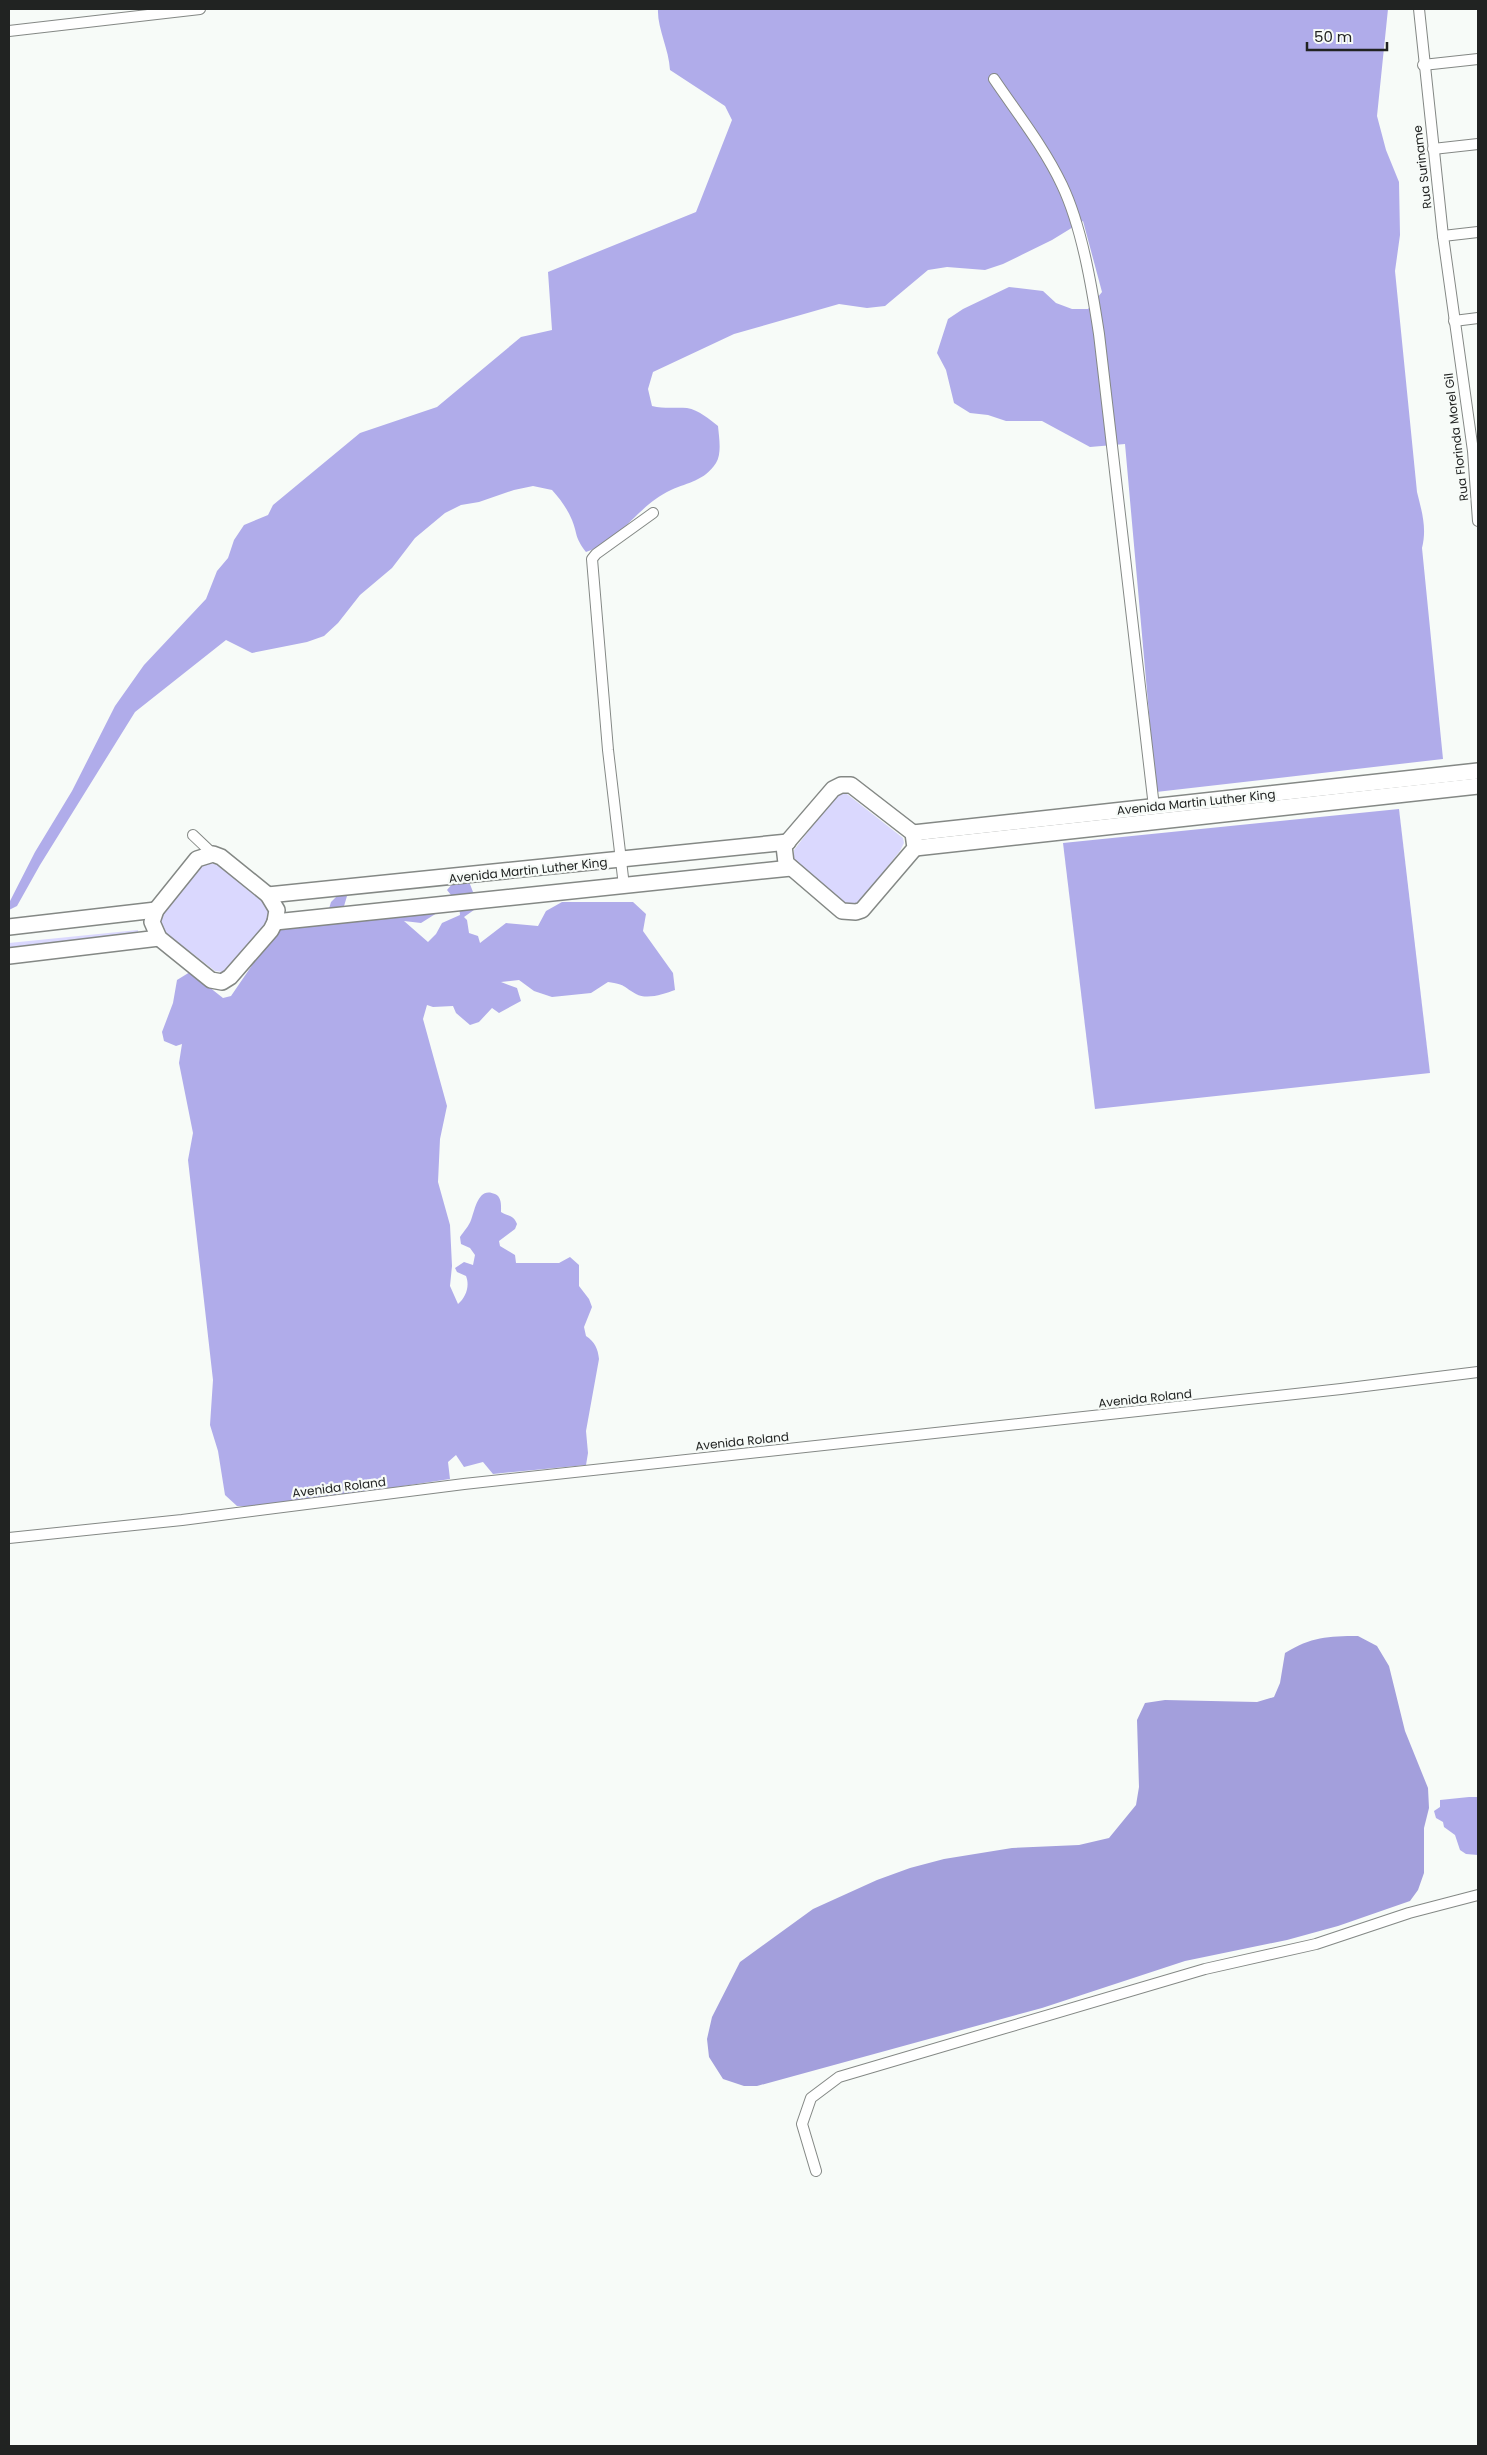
<svg xmlns="http://www.w3.org/2000/svg" width="1487" height="2455" viewBox="0 0 1487 2455" font-family="Poppins,sans-serif">
<style>
.green{fill:#dad8fe}
.forest{fill:#b0acea}
.water{fill:#a39fdc}
.lines{fill:none;stroke-linecap:round;stroke-linejoin:round}
.street-casing{stroke:#848885;stroke-width:12}
.secondary-casing{stroke:#848885;stroke-width:18}
.street{stroke:#fff;stroke-width:10}
.secondary{stroke:#fff;stroke-width:15}
.labels{text-anchor:middle;dominant-baseline:central;stroke-width:4.5;stroke-linejoin:round;paint-order:stroke}
.street-label{font-size:12px;fill:#212322;stroke:#f7fbf8}
</style>
<rect width="100%" height="100%" fill="#f7fbf8"/>
<g class="green">
<polygon points="837,794 847,794 903,838 904,843 900,851 857,905 845,905 794,860 794,850"/>
<polygon points="211,863 218,865 270,906 270,919 223,972 215,971 162,930 158,920 202,865"/>
<polygon points="138,930 138,938 9,952 9,943"/>
</g>
<g class="forest">
<path d="M658 9H1388L1377 116 1386 150 1399 182 1400 235 1395 271 1417 492C1422 512 1427 528 1422 548L1443 759 1156 792 1125 444 1090 447 1042 421H1006L988 415 970 413 954 403 946 370 937 353 948 319 963 309 1009 287 1043 291 1056 303 1072 309H1088L1102 292 1083 221 1052 240 1003 264 985 270 947 267 928 270 885 306 867 308 839 304 734 334 653 372 648 389 652 406C665 409 675 407 687 408 699 410 709 419 718 426 719 437 722 454 716 463 704 481 689 482 671 490 638 505 623 539 586 552 574 536 578 535 572 520 567 508 560 499 552 490L533 486 514 490 479 502 461 505 445 513 415 538 392 568 360 595 338 623 324 636 307 642 252 653 226 640 135 712 40 865 17 906 9 910V903L35 852 72 791 115 706 144 665 206 599 217 571 228 558 234 540 244 525 268 515 273 505 360 433 437 407 521 337 552 330 548 272 696 212 732 120 725 106 670 70C669 49 657 28 658 9Z"/>
<polygon points="1399,809 1430,1073 1095,1109 1063,843"/>
<path d="M468 879 473 892 479 894 481 905 464 917 467 920 469 933 478 936 480 943 506 923 538 926 546 911 562 902H633L646 914 643 931 673 973 675 990C664 994 647 1000 636 994 622 986 627 985 608 982L591 993 552 997 534 991 519 980 501 982 517 988 521 1001 499 1013 492 1008 479 1022 470 1025 456 1013 453 1006 433 1007 427 1005 423 1019 447 1106 440 1139 438 1182 450 1225 452 1266 450 1286 458 1304C466 1297 470 1286 466 1276L457 1272 455 1268 464 1262 473 1265 475 1255 470 1248 461 1244 460 1237C464 1231 469 1226 471 1220 475 1210 478 1186 495 1194 502 1197 501 1206 501 1212 509 1217 513 1214 517 1224L515 1229 499 1241 500 1246 515 1255 516 1263H559L570 1257 579 1265V1286L589 1299 592 1307 584 1327 586 1336C595 1342 598 1349 599 1359L586 1431 588 1453 586 1465 493 1474 483 1462 464 1467 456 1455 448 1462 450 1479 263 1507 237 1506 225 1495 218 1451 210 1425 213 1380 188 1160 193 1133 179 1063 182 1044 176 1046 164 1041 162 1032 173 1003 177 980 190 972 223 998 231 996 279 926 328 912 331 902 338 895 347 896 342 913H437L421 923 404 921 428 942 436 934 442 923 460 915 459 905 447 890 453 883Z"/>
<polygon points="1469,1797 1478,1797 1478,1855 1466,1854 1460,1850 1455,1835 1444,1827 1443,1822 1436,1818 1434,1811 1440,1807 1440,1800"/>
</g>
<path class="water" d="M1358 1636 1377 1646 1389 1666 1405 1731 1428 1788 1429 1808 1424 1828V1873L1418 1890 1410 1901 1338 1926 1287 1940 1185 1961 1042 2008 757 2086H744L723 2079 709 2057 707 2039 712 2017 740 1962 813 1909 877 1880 910 1868 944 1859 1012 1848 1079 1845 1109 1838 1136 1805 1139 1787 1137 1720 1145 1703 1165 1700 1257 1702 1274 1697 1280 1683 1285 1653C1311 1637 1328 1636 1358 1636Z"/>
<g class="lines">
<g class="street-casing">
<g id="street">
<polyline points="1419,9 1443,236 1473,451 1478,521"/>
<polyline points="9,31 200,9"/>
<polyline points="1423,65 1478,59"/>
<path d="M994 79C1017 113 1044 147 1062 185 1082 227 1092 288 1099 334L1154 807"/>
<polyline points="1433,149 1478,144"/>
<polyline points="1443,236 1478,232"/>
<polyline points="1454,321 1478,318"/>
<polyline points="193,835 213,854"/>
<polyline points="624,886 608,750 592,559 596,554 653,513"/>
<polyline points="9,1538 182,1520 464,1484 1341,1389 1478,1372"/>
<polyline points="816,2171 802,2124 811,2098 839,2077 1205,1969 1316,1944 1409,1913 1478,1895"/>
</g>
</g>
<g class="secondary-casing">
<g id="secondary">
<polygon points="841,785 851,785 913,833 915,848 862,910 856,912 842,911 786,863 784,846 833,789"/>
<polyline points="913,833 1478,771"/>
<polyline points="915,848 1478,786"/>
<polygon points="213,854 221,857 268,895 277,910 275,922 271,930 230,977 222,982 211,980 159,938 152,922 156,910 197,859"/>
<polyline points="268,895 788,842"/>
<polyline points="275,922 791,868"/>
<polyline points="9,927 156,910"/>
<polyline points="9,956 159,938"/>
</g>
</g>
<use href="#street" class="street"/>
<use href="#secondary" class="secondary"/>
</g>
<g class="labels">
<g class="street-label">
<text transform="translate(1422 167) rotate(-97)">Rua Suriname</text>
<text transform="translate(1456 437) rotate(-97)">Rua Florinda Morel Gil</text>
<text transform="translate(1196 802) rotate(-6)">Avenida Martin Luther King</text>
<text transform="translate(528 870) rotate(-6)">Avenida Martin Luther King</text>
<text transform="translate(1145 1398) rotate(-6)">Avenida Roland</text>
<text transform="translate(742 1441) rotate(-6)">Avenida Roland</text>
<text transform="translate(339 1487) rotate(-7)">Avenida Roland</text>
</g>
</g>
<rect width="1487" height="2455" fill="none" stroke="#212322" stroke-width="20"/>
<path d="M1307 42v8h80v-8" fill="none" stroke="#212322" stroke-width="2.5"/>
<text x="1314" y="42" font-size="15" fill="#212322" stroke="#f7fbf8" stroke-width="4" paint-order="stroke">50 m</text>
</svg>
